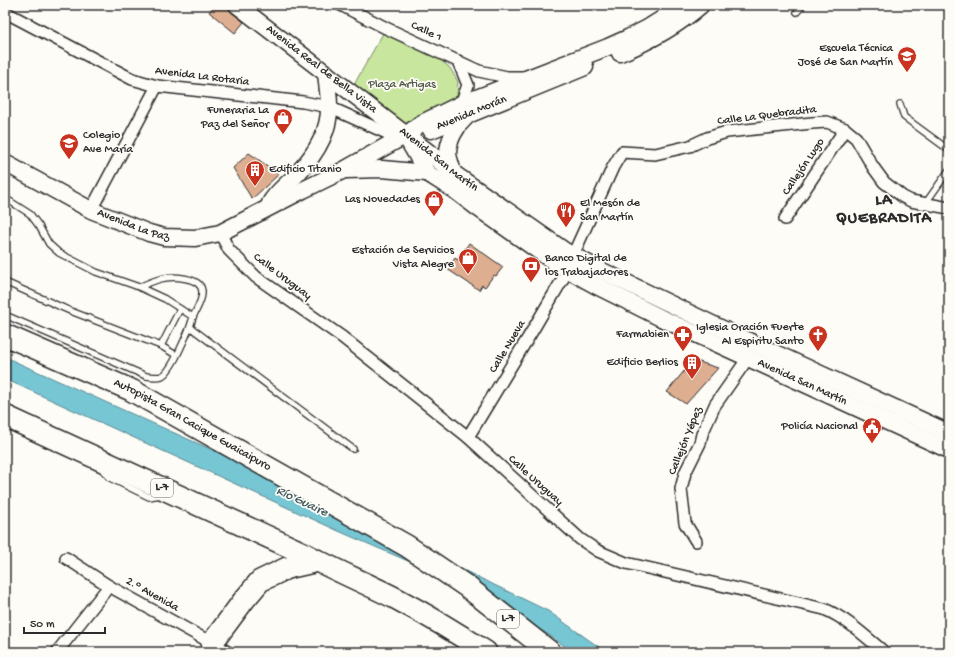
<svg xmlns="http://www.w3.org/2000/svg" width="954" height="657" viewBox="0 0 954 657" font-family="'Gochi Hand',sans-serif">
<style>
.green{fill:#c8e69d;stroke:#7a8864}
.water{fill:#77c6d4;stroke:#598890}
.building{fill:#deae90;stroke:#2b2b2b}
.lines{fill:none;stroke-linecap:round;stroke-linejoin:round}
.lane-casing{stroke:#2b2b2b;stroke-width:8}
.street-casing{stroke:#2b2b2b;stroke-width:14}
.secondary-casing{stroke:#2b2b2b;stroke-width:19}
.highway-casing{stroke:#2b2b2b;stroke-width:24}
.lane{stroke:#fdfcf7;stroke-width:5.5}
.street{stroke:#fdfcf7;stroke-width:11}
.secondary{stroke:#fdfcf7;stroke-width:16}
.highway{stroke:#fdfcf7;stroke-width:21}
.labels{text-anchor:middle;dominant-baseline:central;stroke-width:3.5;stroke-linejoin:round;paint-order:stroke}
.shield{fill:#fdfcf7;stroke:#6a6a68;stroke-width:1}
.shield-label{font-size:11px;font-weight:bold;fill:#2b2b2b}
.street-label{font-size:12px;fill:#2b2b2b;stroke:#fdfcf7}
.poi-label{font-size:12px;fill:#2b2b2b;stroke:#fdfcf7;text-anchor:end}
.park-label{font-size:12px;fill:#525a48;stroke:#fdfcf7}
.water-label{font-size:13px;font-style:italic;fill:#425a5e;stroke:#fdfcf7}
.district-label{font-size:16px;font-weight:bold;letter-spacing:1px;fill:#2b2b2b;stroke:#fdfcf7}
</style>
<rect width="100%" height="100%" fill="#fdfcf7"/>
<filter id="ink" filterUnits="userSpaceOnUse"><feTurbulence type="fractalNoise" baseFrequency=".025" numOctaves="2"/><feDisplacementMap in="SourceGraphic" scale="8" xChannelSelector="R" yChannelSelector="G"/><feConvolveMatrix kernelMatrix="1 2 1 2 8 2 1 2 1" color-interpolation-filters="sRGB"/></filter>
<g filter="url(#ink)">
<polygon class="green" points="386,28 437,57 450,68 458,82 457,96 452,106 396,133 347,97"/>
<polygon class="water" points="5,357 257,470 548,611 606,652 573,652 546,633 466,586 343,533 5,379"/>
<g class="building">
<polygon points="215,5 227,5 231,12 244,22 235,33 209,12"/>
<polygon points="249,153 279,174 252,199 233,168"/>
<polygon points="469,243 503,267 496,276 494,275 485,287 482,285 479,290 447,269 455,258 458,260"/>
<polygon points="693,360 718,368 686,404 667,392"/>
</g>
<g class="lines">
<g class="lane-casing">
<g id="lane">
<polyline points="797,12 803,5"/>
<polyline points="900,104 904,117 949,150"/>
<polyline points="5,198 30,214 39,226 49,244 59,253 96,272 139,287 165,299 193,317 190,327 353,449"/>
<polyline points="925,204 949,170"/>
<polyline points="5,282 68,310 161,346 176,355"/>
<path d="M139 287C146 284 153 281 160 279 171 276 203 276 202 293 202 301 196 310 193 317"/>
<path d="M5 315 146 376C151 376 157 378 162 376 172 371 185 338 190 327"/>
<polyline points="161,346 180,309"/>
<polyline points="103,470 110,478 149,497 160,495"/>
</g>
</g>
<g class="street-casing">
<g id="street">
<polyline points="341,5 386,28 479,71 507,77 524,77"/>
<polyline points="5,12 132,79 157,86 303,102 329,107 389,134 405,135"/>
<polyline points="458,61 468,85 461,104"/>
<polyline points="91,210 157,86"/>
<polyline points="785,219 845,129"/>
<path d="M220 233 229 250 256 277 342 337 468 437 580 539 598 551 626 563 824 609C846 618 865 636 884 652"/>
<polyline points="573,255 613,167 622,152 655,154 690,146 707,138 727,132 812,123 827,122 845,129 856,138 873,167 884,182 903,197 911,201 949,208"/>
<polyline points="468,437 531,333 568,270"/>
<polyline points="696,541 685,523 681,489 685,473 700,443 702,434 715,405 748,358"/>
<polyline points="66,558 109,586 228,652"/>
<polyline points="57,652 109,586"/>
</g>
</g>
<g class="secondary-casing">
<g id="secondary">
<path id="s1" d="M237 5 431 154 453 173 565 251 602 271 716 326 949 433"/>
<path d="M620 53C650 41 676 27 701 5"/>
<path id="s2" d="M431 130 585 67"/>
<path id="s3" d="M409 142 427 173 454 190 475 206 557 264 595 285 661 318 949 450"/>
<path id="s4" d="M5 163 91 210 149 233 164 237 195 238 220 233 303 190 344 170 406 135 420 124 461 104 608 47 628 38 646 29 662 19 679 5"/>
<polyline points="346,170 382,169 427,173"/>
<path d="M453 173C452 167 449 161 448 154 448 140 456 126 466 117"/>
<path d="M270 203C277 191 288 184 297 174 314 156 330 132 329 106 329 95 327 84 326 73"/>
</g>
</g>
<g class="highway-casing">
<g id="highway">
<path id="s5" d="M5 335 131 390 407 546 466 586 550 652"/>
<path d="M5 416 303 553C334 570 366 583 397 599 427 615 457 633 486 652"/>
<polyline points="212,643 244,600 260,581 287,568 318,561"/>
</g>
</g>
<use href="#lane" class="lane"/>
<use href="#street" class="street"/>
<use href="#secondary" class="secondary"/>
<use href="#highway" class="highway"/>
</g>
</g>
<defs>
<g id="school-pin" transform="scale(1)"><path d="M0 17L-7.5 6A9.5 9.5 0 1 1 7.5 6Z" fill="#c8321e" stroke="#fdfcf7"/><path d="M0-5L7-2L0 1L-7-2ZM-4 1L0 2.5L4 1V4Q0 6-4 4Z" fill="#fff"/></g>
<g id="shop-pin" transform="scale(1)"><path d="M0 17L-7.5 6A9.5 9.5 0 1 1 7.5 6Z" fill="#c8321e" stroke="#fdfcf7"/><path d="M-5-2.5h2.3a2.7 3.5 0 0 1 5.4 0H5L5.5 6h-11ZM-1.5-2.5h3a1.5 2.3 0 0 0-3 0Z" fill="#fff"/></g>
<g id="building-pin" transform="scale(1)"><path d="M0 17L-7.5 6A9.5 9.5 0 1 1 7.5 6Z" fill="#c8321e" stroke="#fdfcf7"/><path d="M-4-6H4V6H1V3H-1V6H-4ZM-2.5-4.3h1.7v1.8h-1.7ZM.8-4.3h1.7v1.8H.8ZM-2.5-1h1.7V.8h-1.7ZM.8-1h1.7V.8H.8Z" fill="#fff"/></g>
<g id="restaurant-pin" transform="scale(1)"><path d="M0 17L-7.5 6A9.5 9.5 0 1 1 7.5 6Z" fill="#c8321e" stroke="#fdfcf7"/><path d="M-5-6h1v4h1v-4h1v4h1v-4h1v5L-1.5 .5V6h-2V.5L-5-1ZM5-6V6H3V1.5H1.5Q1.5-4 5-6Z" fill="#fff"/></g>
<g id="bank-pin" transform="scale(1)"><path d="M0 17L-7.5 6A9.5 9.5 0 1 1 7.5 6Z" fill="#c8321e" stroke="#fdfcf7"/><path d="M-6-4H6V4H-6ZM0-2.3a2.3 2.3 0 1 0 0 4.6a2.3 2.3 0 1 0 0-4.6Z" fill="#fff"/></g>
<g id="pharmacy-pin" transform="scale(1)"><path d="M0 17L-7.5 6A9.5 9.5 0 1 1 7.5 6Z" fill="#c8321e" stroke="#fdfcf7"/><path d="M-2-6h4v4h4v4h-4v4h-4v-4h-4v-4h4Z" fill="#fff"/></g>
<g id="church-pin" transform="scale(1)"><path d="M0 17L-7.5 6A9.5 9.5 0 1 1 7.5 6Z" fill="#c8321e" stroke="#fdfcf7"/><path d="M-1.2-6h2.4v3.5h3.3v2.4h-3.3V6h-2.4V-.1h-3.3v-2.4h3.3Z" fill="#fff"/></g>
<g id="civic-pin" transform="scale(1)"><path d="M0 17L-7.5 6A9.5 9.5 0 1 1 7.5 6Z" fill="#c8321e" stroke="#fdfcf7"/><path d="M-.6-6.5H3V-4.5H.6V-3L4-1V1h2V6H-6V1h2V-1L-.6-3ZM-1.2 2.5V6h2.4V2.5Z" fill="#fff"/></g>
</defs>
<g fill-rule="evenodd">
<use href="#school-pin" x="907" y="56"/>
<use href="#shop-pin" x="283" y="118"/>
<use href="#school-pin" x="69" y="143"/>
<use href="#building-pin" x="255" y="170"/>
<use href="#shop-pin" x="434" y="200"/>
<use href="#restaurant-pin" x="566" y="211"/>
<use href="#shop-pin" x="468" y="258"/>
<use href="#bank-pin" x="531" y="266"/>
<use href="#pharmacy-pin" x="683" y="335"/>
<use href="#church-pin" x="818" y="335"/>
<use href="#building-pin" x="692" y="363"/>
<use href="#civic-pin" x="872" y="427"/>
</g>
<g class="labels">
<g class="shield">
<rect x="151" y="479" width="22" height="18" rx="3"/>
<rect x="497" y="610" width="22" height="18" rx="3"/>
</g>
<g class="shield-label">
<text x="162" y="488">L-7</text>
<text x="508" y="619">L-7</text>
</g>
<g class="street-label">
<text transform="translate(426 32) rotate(25)">Calle 1</text>
<text stroke="none"><textPath href="#s1" startOffset="106">Avenida Real de Bella Vista</textPath></text>
<text transform="translate(202 77) rotate(7)">Avenida La Rotaria</text>
<text stroke="none"><textPath href="#s2" startOffset="44">Avenida Morán</textPath></text>
<text transform="translate(767 116) rotate(-7)">Calle La Quebradita</text>
<text transform="translate(804 167) rotate(-56)">Callejón Lugo</text>
<text stroke="none"><textPath href="#s1" startOffset="254">Avenida San Martín</textPath></text>
<text stroke="none"><textPath href="#s4" startOffset="143">Avenida La Paz</textPath></text>
<text transform="translate(282 277) rotate(37)">Calle Uruguay</text>
<text transform="translate(508 347) rotate(-59)">Calle Nueva</text>
<text stroke="none"><textPath href="#s3" startOffset="467">Avenida San Martín</textPath></text>
<text stroke="none"><textPath href="#s5" startOffset="208">Autopista Gran Cacique Guaicaipuro</textPath></text>
<text transform="translate(686 441) rotate(-68)">Callejón Yépez</text>
<text transform="translate(535 481) rotate(42)">Calle Uruguay</text>
<text transform="translate(152 595) rotate(29)">2.° Avenida</text>
</g>
<g class="poi-label">
<text x="893" y="49">Escuela Técnica<tspan x="893" dy="14">José de San Martín</tspan></text>
<text x="269" y="111">Funeraria La<tspan x="269" dy="14">Paz del Señor</tspan></text>
<text x="83" y="136" text-anchor="start">Colegio<tspan x="83" dy="14">Ave María</tspan></text>
<text x="269" y="170" text-anchor="start">Edificio Titanio</text>
<text x="420" y="200">Las Novedades</text>
<text x="580" y="204" text-anchor="start">El Mesón de<tspan x="580" dy="14">San Martín</tspan></text>
<text x="454" y="251">Estación de Servicios<tspan x="454" dy="14">Vista Alegre</tspan></text>
<text x="545" y="259" text-anchor="start">Banco Digital de<tspan x="545" dy="14">los Trabajadores</tspan></text>
<text x="804" y="328">Iglesia Oración Fuerte<tspan x="804" dy="14">Al Espiritu Santo</tspan></text>
<text x="669" y="335">Farmabien</text>
<text x="678" y="363">Edificio Berlios</text>
<text x="858" y="427">Policía Nacional</text>
</g>
<g class="park-label">
<text x="402" y="85">Plaza Artigas</text>
</g>
<g class="water-label">
<text transform="translate(302 502) rotate(25)">Río Guaire</text>
</g>
<g class="district-label">
<text x="884" y="201">LA<tspan x="884" dy="18">QUEBRADITA</tspan></text>
</g>
</g>
<rect width="954" height="657" fill="none" stroke="#fdfcf7" stroke-width="20"/>
<rect x="10" y="10" width="934" height="637" fill="none" stroke="#2b2b2b" stroke-width="1.5" filter="url(#ink)"/>
<path d="M24 627v6h81v-6" fill="none" stroke="#2b2b2b" stroke-width="2"/>
<text x="30" y="627" font-size="12" fill="#2b2b2b" stroke="#fdfcf7" stroke-width="3" paint-order="stroke">50 m</text>
</svg>
